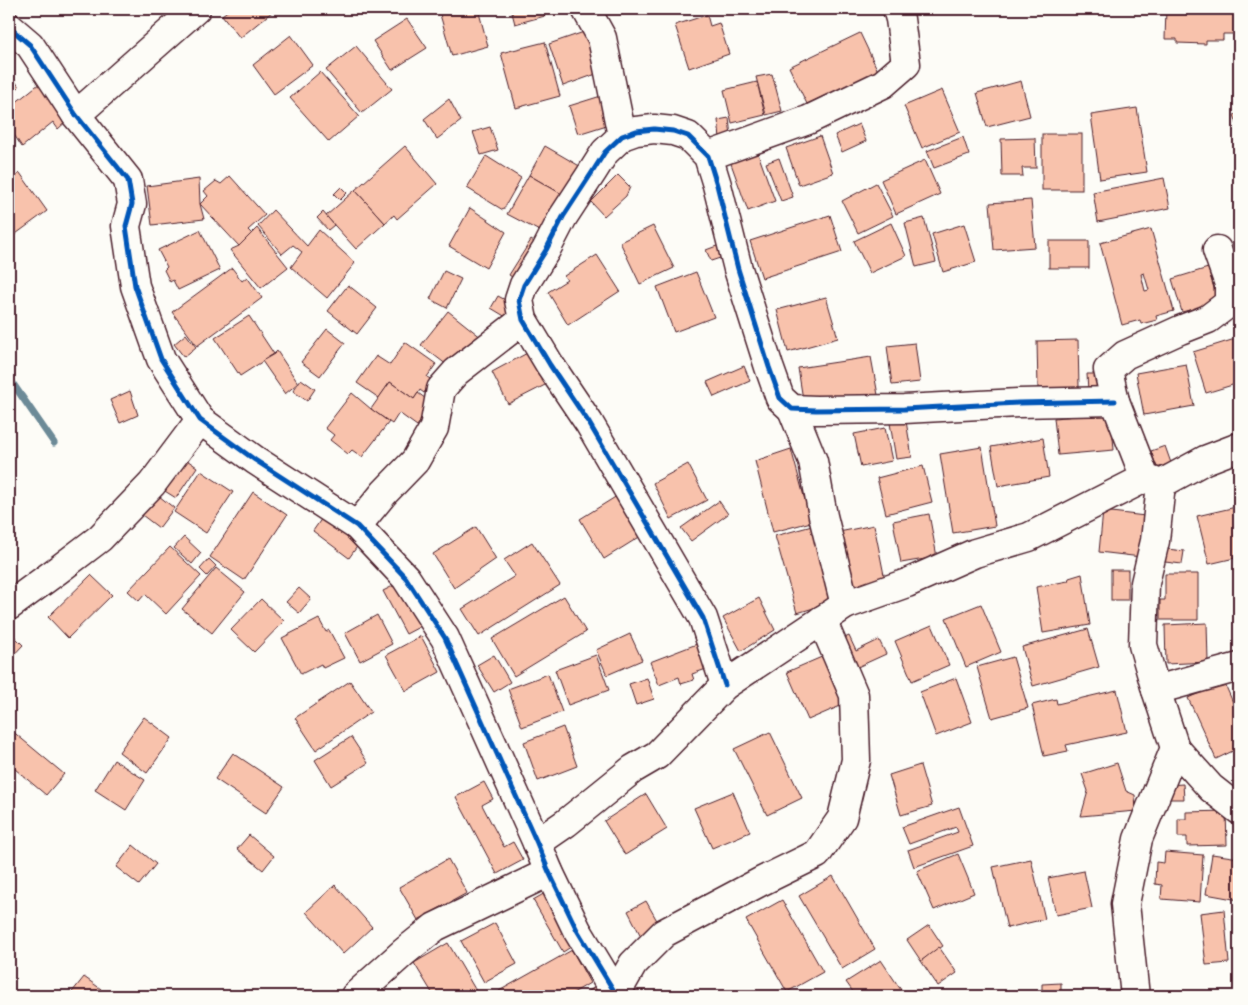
<svg xmlns="http://www.w3.org/2000/svg" width="1248" height="1005" viewBox="0 0 1248 1005" font-family="Mali,sans-serif">
<style>
.lines{fill:none;stroke-linecap:round;stroke-linejoin:round}
.stream{stroke:#6c8a97;stroke-width:7}
.building{fill:#f8c2ac;stroke:#4a1f2b;fill-rule:evenodd}
.minor-casing{stroke:#4a1f2b;stroke-width:31}
.minor{stroke:#fdfcf7;stroke-width:28}
.cycleway-casing{stroke:#fdfcf7;stroke-width:8}
.cycleway{stroke:#0057b8;stroke-width:5}
</style>
<rect width="100%" height="100%" fill="#fdfcf7"/>
<filter id="ink" filterUnits="userSpaceOnUse"><feTurbulence type="fractalNoise" baseFrequency=".02" numOctaves="2"/><feDisplacementMap in="SourceGraphic" scale="10" xChannelSelector="R" yChannelSelector="G"/><feConvolveMatrix kernelMatrix="1 2 1 2 8 2 1 2 1" color-interpolation-filters="sRGB"/></filter>
<g filter="url(#ink)">
<g class="lines">
<polyline class="stream" points="9,378 54,443"/>
</g>
<g class="building">
<polygon points="230,9 271,9 273,11 240,38 222,15"/>
<polygon points="448,9 478,9 488,46 452,56 439,11"/>
<polygon points="511,9 543,9 545,16 515,24"/>
<polygon points="1166,9 1239,9 1239,34 1223,34 1223,40 1206,40 1206,44 1177,43 1177,39 1165,39"/>
<polygon points="707,15 710,26 719,23 729,54 689,68 675,25"/>
<polygon points="407,19 427,48 392,70 373,41"/>
<polygon points="584,32 599,73 563,86 549,44"/>
<polygon points="860,33 878,71 807,104 789,67"/>
<polygon points="291,35 313,65 274,94 253,65"/>
<polygon points="545,42 560,96 516,108 501,53"/>
<polygon points="356,46 392,89 362,113 326,70"/>
<polygon points="9,71 19,87 9,95"/>
<polygon points="320,72 359,116 329,142 290,98"/>
<polygon points="772,74 782,111 766,115 756,77"/>
<polygon points="1021,81 1030,116 987,127 977,93"/>
<polygon points="757,82 765,115 732,123 724,90"/>
<polygon points="40,83 70,118 58,129 53,122 22,147 9,127 9,108"/>
<polygon points="942,90 960,132 922,148 904,106"/>
<polygon points="601,96 610,124 578,134 569,106"/>
<polygon points="449,99 461,121 437,139 424,119"/>
<polygon points="1137,108 1147,172 1100,179 1091,115"/>
<polygon points="1239,113 1239,129 1234,115"/>
<polygon points="729,118 731,137 720,138 718,120"/>
<polygon points="859,124 866,141 842,152 835,135"/>
<polygon points="490,127 498,150 481,155 473,132"/>
<rect x="1042" y="134" width="40" height="56"/>
<polygon points="820,136 833,173 799,185 786,148"/>
<polygon points="963,137 969,155 934,168 927,151"/>
<polygon points="1035,138 1036,168 1022,168 1023,176 1002,176 1001,139"/>
<polygon points="405,146 437,184 397,219 394,215 385,223 355,190"/>
<polygon points="545,146 583,168 565,196 529,175"/>
<polygon points="756,148 775,201 748,211 729,158"/>
<polygon points="486,156 521,178 503,210 467,188"/>
<polygon points="779,158 793,197 781,201 766,163"/>
<polygon points="925,160 940,194 896,214 881,180"/>
<polygon points="20,173 47,211 9,239 9,182"/>
<polygon points="529,175 565,196 549,236 507,214"/>
<polygon points="618,175 630,187 626,196 604,216 591,202"/>
<polygon points="230,176 265,215 248,230 252,234 239,246 200,204 208,196 204,191 216,181 221,184"/>
<polygon points="1164,178 1170,208 1098,222 1093,192"/>
<polygon points="199,179 200,204 204,219 152,225 147,186"/>
<polygon points="876,183 893,216 858,233 842,201"/>
<polygon points="341,187 347,193 340,200 334,194"/>
<polygon points="355,190 385,223 356,249 326,216"/>
<polygon points="1031,200 1035,247 994,250 990,203"/>
<polygon points="470,208 506,232 486,268 449,246"/>
<polygon points="273,210 307,246 319,230 355,263 327,298 291,267 302,252 293,245 282,254 258,226"/>
<polygon points="323,212 334,225 328,230 317,218"/>
<polygon points="830,215 842,252 762,278 750,241"/>
<polygon points="924,218 936,262 916,267 905,223"/>
<polygon points="891,223 906,256 870,273 854,241"/>
<polygon points="964,224 976,262 943,272 932,234"/>
<polygon points="653,226 674,268 640,284 620,242"/>
<polygon points="257,228 288,267 261,288 230,250 239,246"/>
<path d="M1151 229 1174 311 1156 316 1157 320 1141 324 1140 320 1122 325 1100 243ZM1144 273 1149 290 1145 291 1141 274Z"/>
<polygon points="200,230 220,270 178,290 173,280 170,282 164,270 167,267 158,250"/>
<polygon points="531,240 546,250 524,285 509,275"/>
<rect x="1049" y="241" width="40" height="27"/>
<polygon points="722,244 726,256 711,261 706,250"/>
<polygon points="597,255 620,291 568,325 548,292 567,280 564,276"/>
<polygon points="232,268 242,281 247,277 262,298 197,346 172,312"/>
<polygon points="1208,268 1218,302 1182,312 1172,279"/>
<polygon points="444,271 461,279 447,308 430,299"/>
<polygon points="696,272 714,317 674,332 657,287"/>
<polygon points="348,285 377,308 357,334 328,311"/>
<polygon points="498,296 513,304 506,317 491,308"/>
<polygon points="826,297 838,338 788,352 777,310"/>
<polygon points="448,311 482,338 456,372 421,345"/>
<polygon points="249,316 274,354 240,376 215,338"/>
<polygon points="327,329 345,343 320,376 301,362"/>
<polygon points="186,334 196,347 184,357 174,344"/>
<polygon points="1235,339 1239,354 1239,383 1206,393 1193,352"/>
<polygon points="1078,340 1079,388 1038,389 1037,341"/>
<polygon points="405,342 436,364 427,377 432,380 424,393 420,390 414,399 390,382 379,398 357,383 376,356 390,365"/>
<polygon points="915,343 920,382 892,385 887,346"/>
<polygon points="277,351 298,383 285,394 262,361 274,354"/>
<polygon points="531,351 547,384 508,404 492,372"/>
<polygon points="871,357 878,395 804,406 798,368"/>
<polygon points="1186,364 1194,406 1144,415 1136,373"/>
<polygon points="744,366 750,381 714,397 707,382"/>
<polygon points="1087,374 1100,374 1101,390 1088,391"/>
<polygon points="301,379 315,389 307,401 293,391"/>
<polygon points="390,382 414,399 418,393 433,404 417,426 399,413 392,424 371,409"/>
<polygon points="130,391 138,415 120,423 110,400"/>
<polygon points="352,393 371,409 389,422 362,457 352,450 348,454 330,440 334,435 325,428"/>
<polygon points="1111,413 1114,450 1058,455 1054,418"/>
<polygon points="906,421 912,457 896,459 890,423"/>
<polygon points="885,428 892,461 861,467 854,434"/>
<polygon points="1043,438 1049,477 998,486 991,447"/>
<polygon points="1165,446 1171,463 1157,468 1151,451"/>
<polygon points="982,447 995,526 953,533 940,454"/>
<polygon points="791,449 811,522 773,532 755,461"/>
<polygon points="181,456 197,467 176,498 160,488"/>
<polygon points="688,464 707,500 671,519 653,483"/>
<polygon points="923,466 932,502 886,514 877,478"/>
<polygon points="201,471 233,492 206,533 174,512"/>
<polygon points="154,492 174,508 159,528 138,512"/>
<polygon points="253,492 287,515 244,580 210,557"/>
<polygon points="617,496 641,536 604,559 580,519"/>
<polygon points="719,501 728,514 691,541 681,528"/>
<polygon points="1236,507 1239,519 1239,557 1209,564 1197,516"/>
<polygon points="1103,511 1145,516 1141,557 1099,552"/>
<polygon points="929,514 937,557 901,563 893,521"/>
<polygon points="324,515 361,541 349,558 313,531"/>
<polygon points="874,525 886,585 851,592 839,532"/>
<polygon points="812,526 834,602 797,613 775,536"/>
<polygon points="476,527 496,559 454,588 433,554"/>
<polygon points="184,537 201,553 192,564 174,548"/>
<polygon points="532,542 560,585 479,636 462,609 515,576 504,560"/>
<polygon points="170,547 201,576 166,614 145,594 139,601 128,591"/>
<polygon points="1167,549 1184,551 1182,564 1165,562"/>
<polygon points="209,559 216,566 207,576 200,569"/>
<polygon points="216,568 245,592 212,633 182,609"/>
<rect x="1111" y="570" width="17" height="30"/>
<polygon points="1082,574 1090,625 1043,633 1036,587 1068,581 1069,578"/>
<polygon points="1165,574 1198,574 1198,620 1160,620 1160,600 1165,600"/>
<polygon points="91,575 112,595 68,638 48,617"/>
<polygon points="399,583 423,625 406,634 383,591"/>
<polygon points="299,588 311,599 299,613 286,602"/>
<polygon points="564,596 586,632 514,676 492,639"/>
<polygon points="759,598 775,630 741,651 723,618"/>
<polygon points="261,599 284,621 254,652 231,630"/>
<polygon points="981,604 1001,652 966,667 946,618"/>
<polygon points="377,615 392,644 360,661 345,633"/>
<polygon points="319,619 326,632 329,630 344,658 323,668 321,664 301,674 282,638"/>
<polygon points="1207,623 1208,662 1166,664 1165,625"/>
<polygon points="932,625 949,665 912,681 895,641"/>
<polygon points="1088,629 1099,667 1033,686 1022,647"/>
<polygon points="10,632 23,645 9,660 9,633"/>
<polygon points="630,634 642,660 607,675 596,650"/>
<polygon points="421,636 440,672 406,691 386,655"/>
<polygon points="849,636 856,651 879,640 886,654 851,670 838,641"/>
<polygon points="702,642 712,667 692,674 694,680 681,684 679,677 659,685 650,662"/>
<polygon points="494,655 510,682 494,692 477,665"/>
<polygon points="596,655 609,690 568,705 555,670"/>
<polygon points="824,656 845,704 808,720 787,672"/>
<polygon points="1013,657 1028,708 992,718 977,667"/>
<polygon points="548,674 562,712 522,727 508,689"/>
<polygon points="647,678 654,699 636,705 629,684"/>
<polygon points="956,678 972,722 936,736 920,692"/>
<polygon points="350,681 371,712 316,750 295,718"/>
<polygon points="1224,682 1239,716 1239,748 1216,759 1188,698"/>
<polygon points="1117,690 1127,732 1066,745 1068,751 1044,756 1032,705 1056,699 1057,704"/>
<polygon points="144,717 172,738 147,773 119,752"/>
<polygon points="563,727 577,766 538,781 524,742"/>
<polygon points="11,730 64,774 46,795 9,764 9,733"/>
<polygon points="770,732 802,798 767,815 734,749"/>
<polygon points="351,737 368,763 331,786 315,760"/>
<polygon points="233,753 284,787 266,813 215,779"/>
<polygon points="114,760 145,780 126,810 95,790"/>
<polygon points="1117,763 1126,791 1135,795 1136,811 1081,816 1088,791 1082,774"/>
<polygon points="920,765 932,806 901,815 889,775"/>
<polygon points="484,782 493,799 482,805 504,847 513,842 523,860 497,874 456,797"/>
<polygon points="1183,784 1184,799 1169,799 1169,785"/>
<polygon points="733,792 750,832 712,848 694,808"/>
<polygon points="646,794 667,829 625,855 604,821"/>
<polygon points="959,807 973,846 914,867 908,850 958,832 956,827 909,844 902,827"/>
<polygon points="1226,811 1227,845 1187,846 1187,837 1178,837 1178,819 1186,819 1186,812"/>
<polygon points="249,835 274,856 263,870 237,849"/>
<polygon points="133,845 156,864 139,885 116,867"/>
<polygon points="1165,852 1203,855 1200,902 1161,899 1162,885 1155,884 1156,862 1164,863"/>
<polygon points="958,854 974,893 934,910 917,871"/>
<polygon points="1212,854 1239,858 1239,900 1206,894"/>
<polygon points="448,859 467,893 418,920 399,887"/>
<polygon points="1031,859 1045,919 1007,928 993,867"/>
<polygon points="1084,871 1092,908 1056,915 1048,878"/>
<polygon points="833,876 875,949 842,969 799,896"/>
<polygon points="335,885 372,927 343,954 306,912"/>
<polygon points="547,892 577,943 563,952 533,900"/>
<polygon points="782,900 823,972 787,992 746,920"/>
<polygon points="646,901 664,933 645,944 628,911"/>
<polygon points="1224,910 1229,963 1206,965 1200,913"/>
<polygon points="495,923 517,964 484,982 461,941"/>
<polygon points="929,925 943,946 921,961 907,940"/>
<polygon points="448,943 479,996 434,996 414,963"/>
<polygon points="939,947 957,973 938,986 921,961"/>
<polygon points="572,950 590,983 568,996 502,996 499,991"/>
<polygon points="881,960 905,996 856,996 846,982"/>
<polygon points="84,977 101,989 95,996 69,996"/>
<polygon points="1061,983 1061,996 1042,996 1042,984"/>
<polygon points="596,986 603,996 582,996"/>
</g>
<g class="lines">
<g class="minor-casing">
<g id="minor">
<polyline points="586,9 602,38 622,136"/>
<polyline points="9,27 30,45 76,115 128,180 132,204 126,226 135,286 161,359 200,420 255,460 357,526 406,578 445,638 537,843 549,872 577,930 617,996"/>
<polyline points="76,115 196,9"/>
<polyline points="708,156 808,120 883,84 906,64 900,19 897,9"/>
<polyline points="1217,250 1229,284 1229,303 1208,319 1180,330 1125,355 1108,370 1115,401 1145,478 1161,484 1205,460 1239,447"/>
<polyline points="792,409 813,461 823,516 845,605"/>
<polyline points="357,526 384,493 415,461 434,428 441,389 456,372 523,320"/>
<polyline points="9,606 58,570 100,538 152,484 200,420"/>
<polyline points="725,685 703,618 589,423 550,365 523,320 519,300 524,285 546,250 563,217 593,171 605,152 622,136 636,131 654,129 673,131 688,136 708,156 717,185 738,269 769,367 780,398 792,409 816,410 904,409 1018,403 1115,401"/>
<polyline points="1156,690 1239,667"/>
<polyline points="1175,748 1211,788 1239,810"/>
<polyline points="537,843 566,823 633,769 657,755 725,685 845,605 907,583 975,553 1029,537 1145,478"/>
<polyline points="616,994 633,964 664,933 760,882 817,854 842,818 856,760 854,695 822,620"/>
<polyline points="355,996 404,952 435,927 549,872"/>
<polyline points="1135,996 1125,904 1138,839 1175,748 1156,690 1143,645 1145,583 1155,541 1161,484"/>
</g>
</g>
<use href="#minor" class="minor"/>
<g class="cycleway-casing">
<g id="cycleway">
<polyline points="9,27 30,45 76,115 128,180 132,204 126,226 135,286 161,359 200,420 255,460 357,526 406,578 445,638 537,843 549,872 577,930 617,996"/>
<polyline points="725,685 703,618 589,423 550,365 523,320 519,300 524,285 546,250 563,217 593,171 605,152 622,136 636,131 654,129 673,131 688,136 708,156 717,185 738,269 769,367 780,398 792,409 816,410 904,409 1018,403 1115,401"/>
</g>
</g>
<use href="#cycleway" class="cycleway"/>
</g>
</g>
<rect width="1248" height="1005" fill="none" stroke="#fdfcf7" stroke-width="30"/>
<rect x="15" y="15" width="1218" height="975" fill="none" stroke="#4a1f2b" stroke-width="2" filter="url(#ink)"/>
</svg>
